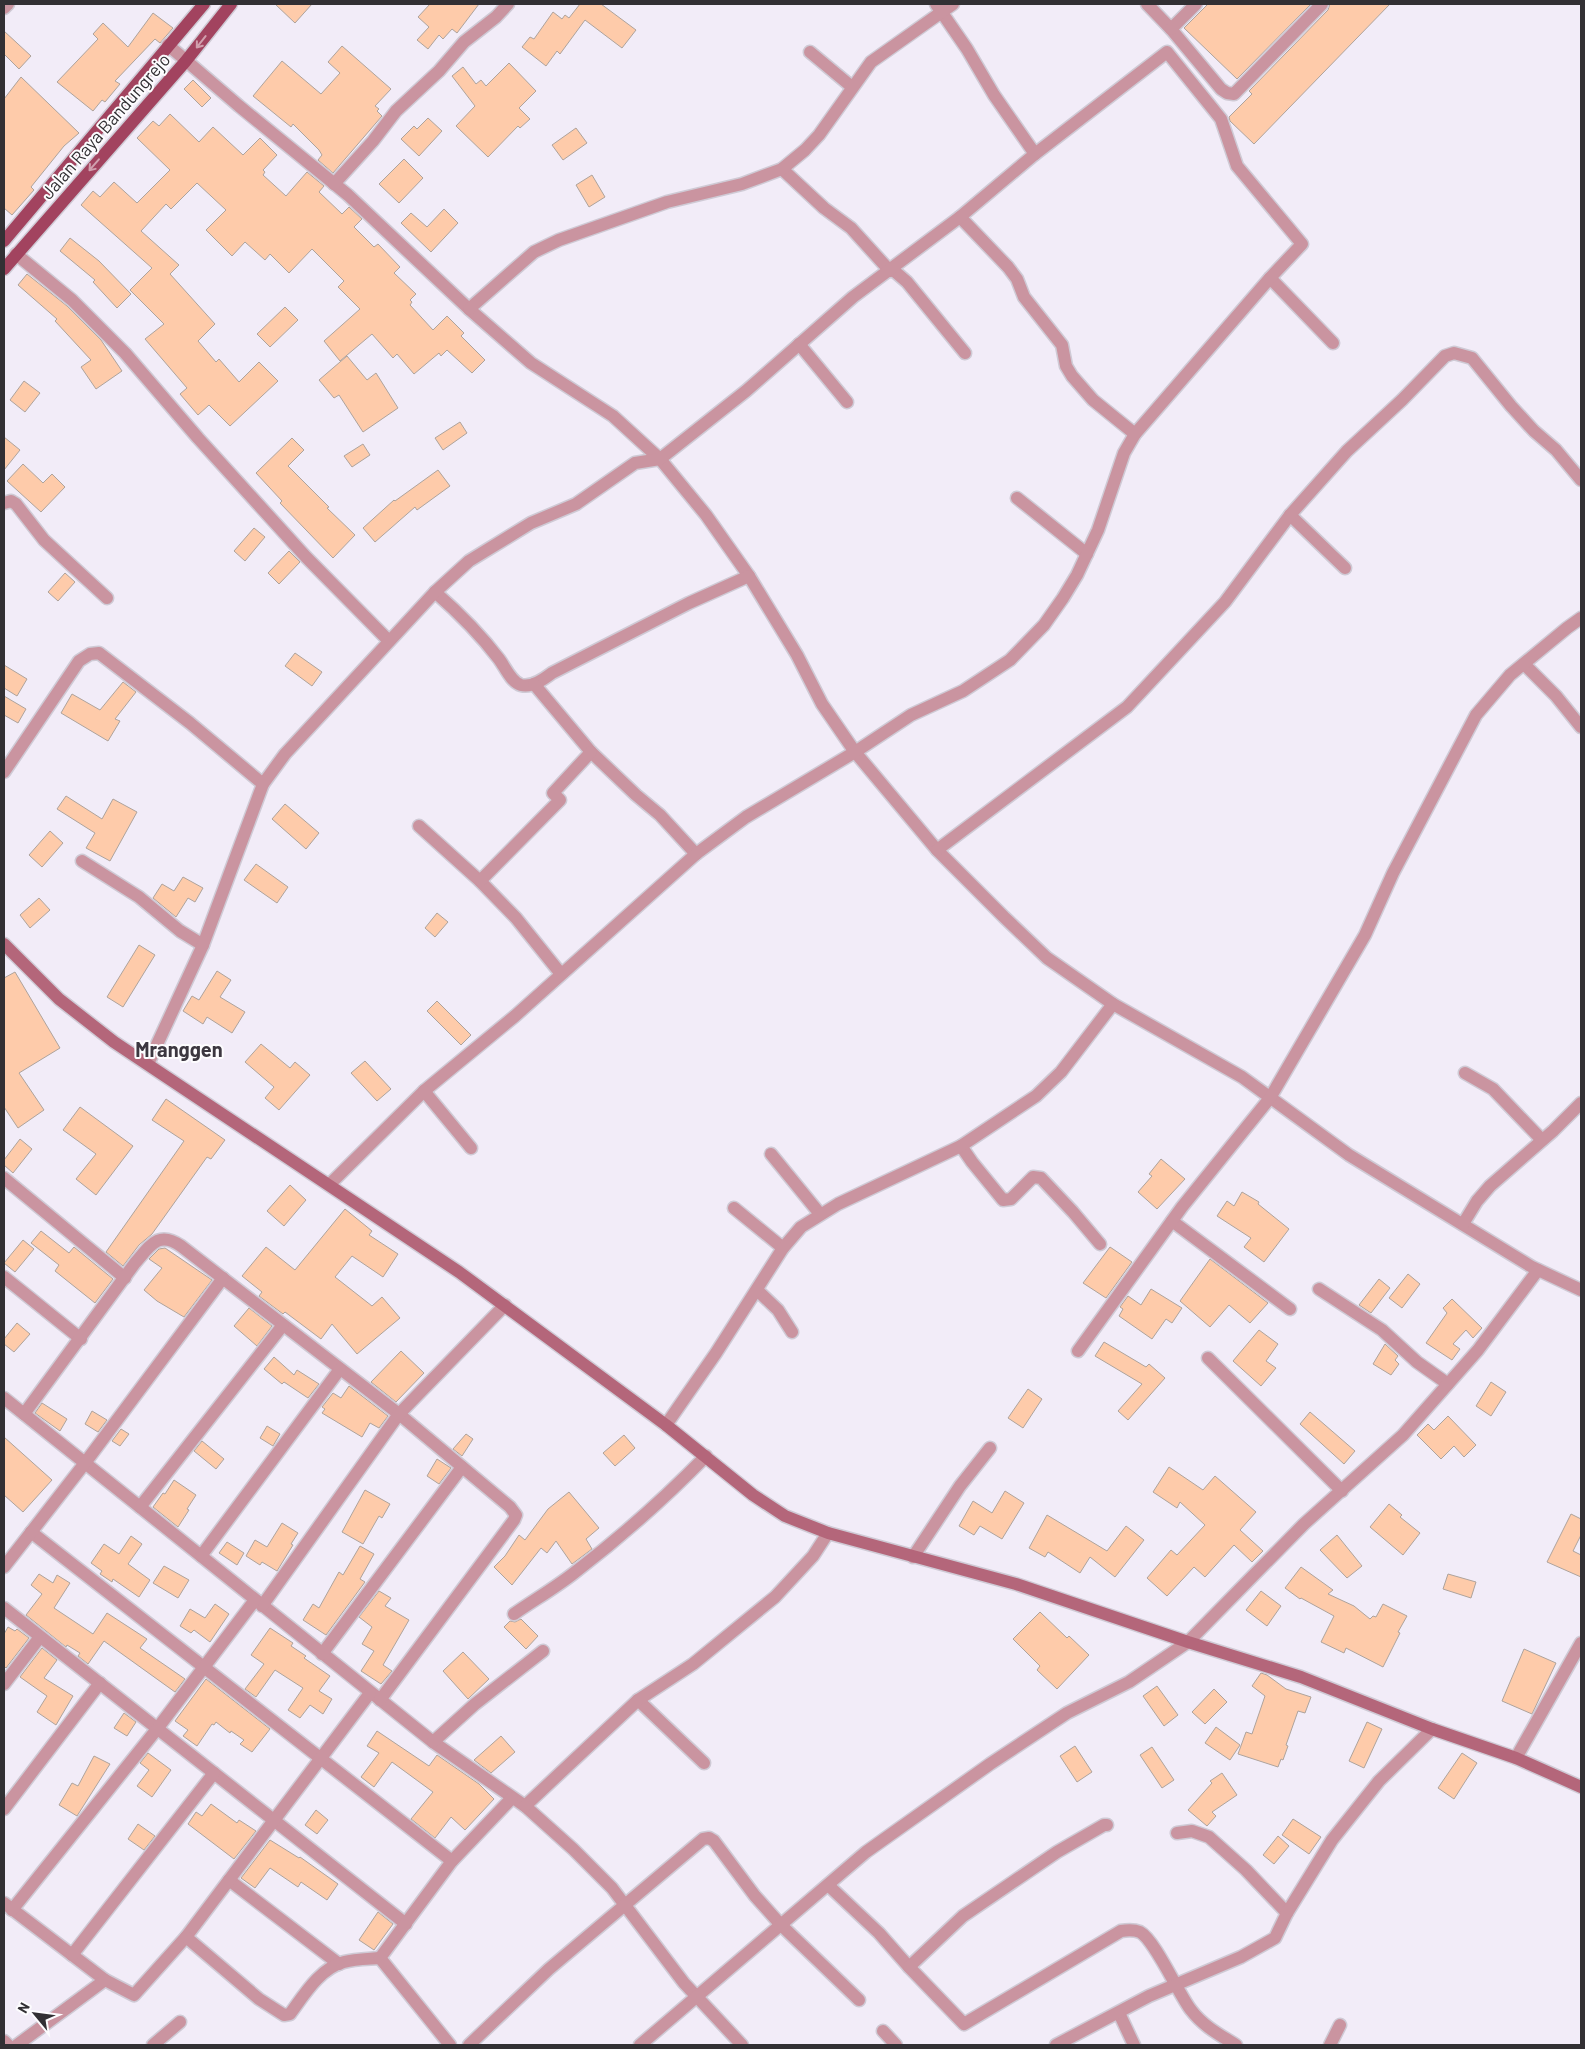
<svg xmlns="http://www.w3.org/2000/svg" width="1585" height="2049" viewBox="0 0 1585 2049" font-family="Barlow,sans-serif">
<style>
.building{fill:#fecbaa;stroke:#aea39c}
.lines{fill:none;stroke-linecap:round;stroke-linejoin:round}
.minor-casing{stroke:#cfcad5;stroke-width:15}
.secondary-casing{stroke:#cfcad5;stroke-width:15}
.primary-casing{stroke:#cfcad5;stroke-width:15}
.minor{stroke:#ca94a0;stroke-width:12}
.secondary{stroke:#b4667a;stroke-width:12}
.primary{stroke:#a2435f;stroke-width:12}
.oneway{stroke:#d0a0ae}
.labels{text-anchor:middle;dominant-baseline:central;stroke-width:4;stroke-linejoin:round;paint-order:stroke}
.street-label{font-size:18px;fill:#323034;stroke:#fdfcfe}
.quarter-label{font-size:20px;font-weight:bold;fill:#3c3740;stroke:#fdfcfe}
</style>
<rect width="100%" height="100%" fill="#f2ecf8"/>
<g class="building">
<polygon points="275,4 312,4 295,23"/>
<polygon points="430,4 479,4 457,33 452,29 443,39 439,35 428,49 417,40 429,27 418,17"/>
<polygon points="580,4 601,4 636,30 622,48 585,20 560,54 557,51 546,66 522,47 530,37 534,39 553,12 562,19 565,15 569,18"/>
<polygon points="1208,4 1311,4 1237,79 1184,28"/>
<polygon points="1330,4 1390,4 1254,144 1230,121 1229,117 1252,94 1249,91 1328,10"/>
<polygon points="153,13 173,28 160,43 155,39 115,81 120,84 105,102 102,100 93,111 57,82 98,39 93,34 103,23 128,47"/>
<polygon points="4,31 31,56 19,69 4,54"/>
<polygon points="342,46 391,89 375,106 379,109 377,111 382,116 333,173 318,160 322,155 319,150 293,124 291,127 253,96 282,61 321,94 340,73 328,62"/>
<polygon points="509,63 536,91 519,108 530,119 520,128 518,126 488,157 456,126 475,106 452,76 463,67 476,84 481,80 486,86"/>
<polygon points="21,77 79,133 64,146 31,187 34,190 12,215 4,208 4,99"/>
<polygon points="193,80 211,98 202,107 184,89"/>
<polygon points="170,114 199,142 213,127 243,155 260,138 277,155 263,170 265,172 263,175 286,196 307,172 324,186 319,192 342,214 349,207 362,219 354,227 374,247 378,244 400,267 394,273 416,294 410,300 412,302 410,305 433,330 447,316 464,333 461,336 485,360 472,373 447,350 441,356 439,353 414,374 397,354 393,358 372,334 340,361 324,341 360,309 338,287 344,281 312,249 289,273 270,254 265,260 245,242 232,256 206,230 226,210 197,183 171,209 166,204 141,231 179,265 170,274 215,324 198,341 216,362 219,359 239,382 259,362 278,381 230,426 209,405 198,415 180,394 187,388 145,339 164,324 130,290 152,268 81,205 93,191 100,197 114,182 137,203 170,170 137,138 153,121 159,126"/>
<polygon points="428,118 442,131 419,156 401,139 414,126 417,129"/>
<polygon points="576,128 587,143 563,160 552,145"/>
<polygon points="404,159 423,178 399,203 379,184"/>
<polygon points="592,175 605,197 589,207 576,185"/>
<polygon points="444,209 458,223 431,252 401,223 411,213 427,227"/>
<polygon points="70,238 99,261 131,294 117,308 93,282 95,280 60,251"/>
<polygon points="27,274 67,306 101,340 122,371 96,389 81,367 91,360 55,321 57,319 18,285"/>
<polygon points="285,307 298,320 270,347 257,334"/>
<polygon points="347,356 367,380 376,373 398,408 363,432 339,395 334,398 319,380"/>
<polygon points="24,381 40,393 25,412 10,400"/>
<polygon points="460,422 467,433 443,450 435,438"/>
<polygon points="4,437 20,450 4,470"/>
<polygon points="292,438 304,450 288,466 329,507 327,508 355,535 333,558 280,503 282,501 256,473"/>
<polygon points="363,444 370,455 352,467 344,456"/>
<polygon points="23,464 43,483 52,474 65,487 41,512 7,481"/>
<polygon points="438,470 450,486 417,510 415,507 375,542 363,528 394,500 395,501"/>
<polygon points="254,528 265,537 245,561 234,551"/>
<polygon points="289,551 300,562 279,584 268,573"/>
<polygon points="65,573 75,582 58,601 48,592"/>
<polygon points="295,653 322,672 312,686 285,666"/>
<polygon points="4,665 27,679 17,696 4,688"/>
<polygon points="123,682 136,692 115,719 120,721 108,741 61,713 72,694 100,710"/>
<polygon points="4,696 26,709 18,723 4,715"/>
<polygon points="66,796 102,819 113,799 137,812 110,861 86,848 95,833 57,809"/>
<polygon points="285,804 319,833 306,849 272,819"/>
<polygon points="50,831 63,843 42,867 29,855"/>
<polygon points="256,864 288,887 277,903 244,880"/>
<polygon points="183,877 203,888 195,902 188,898 176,917 153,898 162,884 174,891"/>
<polygon points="39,898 50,910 30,928 20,915"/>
<polygon points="437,913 448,922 435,937 425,928"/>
<polygon points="139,945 155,955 123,1007 107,997"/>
<polygon points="217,971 231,980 220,997 245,1012 232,1033 207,1017 203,1024 183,1011 192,996 199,1000"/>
<polygon points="15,972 60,1048 19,1073 44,1110 18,1128 4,1107 4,978"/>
<polygon points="437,1001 471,1035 461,1045 427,1011"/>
<polygon points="261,1044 290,1068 295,1062 310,1075 279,1110 265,1098 274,1087 245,1062"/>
<polygon points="365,1061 391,1089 377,1101 351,1073"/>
<polygon points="166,1099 225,1140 211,1159 207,1157 152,1234 139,1245 123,1266 106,1252 184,1141 152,1120"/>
<polygon points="80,1107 133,1146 96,1195 76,1179 96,1154 63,1130"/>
<polygon points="20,1139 32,1149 13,1173 4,1165 4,1160"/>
<polygon points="1161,1159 1185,1179 1157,1209 1138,1192 1152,1176 1149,1174"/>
<polygon points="290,1185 306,1200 284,1226 267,1211"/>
<polygon points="1242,1192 1259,1202 1258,1204 1289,1229 1264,1262 1244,1247 1251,1238 1217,1216 1227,1201 1234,1206"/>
<polygon points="345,1209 372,1231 369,1235 398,1254 383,1277 352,1256 335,1277 372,1306 382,1297 400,1318 357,1354 332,1324 321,1339 285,1312 283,1314 259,1296 262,1292 242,1276 266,1247 295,1270"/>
<polygon points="41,1231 69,1253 74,1247 113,1279 95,1303 55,1271 59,1265 31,1243"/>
<polygon points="23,1240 34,1249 15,1272 4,1263"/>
<polygon points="1110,1247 1132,1262 1106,1298 1083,1283"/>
<polygon points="165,1248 212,1280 184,1317 157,1301 144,1290 162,1268 149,1259 159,1249"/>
<polygon points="1210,1259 1268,1303 1250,1323 1229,1305 1210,1327 1180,1301"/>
<polygon points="1408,1274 1420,1284 1402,1308 1389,1298"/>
<polygon points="1379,1279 1390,1288 1371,1313 1359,1305"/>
<polygon points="1151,1289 1182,1308 1172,1323 1166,1319 1152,1339 1119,1316 1123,1309 1120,1307 1128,1296 1141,1305"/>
<polygon points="1452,1299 1482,1328 1473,1338 1466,1330 1453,1344 1460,1349 1452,1360 1426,1343 1447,1313 1443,1308"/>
<polygon points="249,1308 272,1326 257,1346 234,1326"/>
<polygon points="17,1323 30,1334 14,1352 4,1344 4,1339"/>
<polygon points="1259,1330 1278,1344 1266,1361 1276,1368 1261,1386 1233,1361"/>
<polygon points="1104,1342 1146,1367 1149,1364 1165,1378 1128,1420 1118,1411 1142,1384 1095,1356"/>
<polygon points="1385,1344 1398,1356 1395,1360 1399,1364 1391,1375 1373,1364"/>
<polygon points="401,1351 424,1373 396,1402 371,1382"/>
<polygon points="274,1357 294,1375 297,1370 319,1384 308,1398 284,1382 282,1384 264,1369"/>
<polygon points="1491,1382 1506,1392 1491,1416 1476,1406"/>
<polygon points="349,1386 388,1416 379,1428 370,1423 362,1437 322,1413 325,1409 322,1407 333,1393 341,1398"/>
<polygon points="1028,1389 1042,1399 1023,1428 1008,1418"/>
<polygon points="42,1403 67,1419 60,1431 35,1413"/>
<polygon points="92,1411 107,1420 98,1432 85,1424"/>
<polygon points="1310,1412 1355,1451 1344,1464 1300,1424"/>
<polygon points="1448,1416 1476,1445 1464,1457 1454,1446 1441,1459 1417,1435 1428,1424 1434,1430"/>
<polygon points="267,1426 280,1434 273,1446 260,1438"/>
<polygon points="121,1429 129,1434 120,1446 112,1441"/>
<polygon points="466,1434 473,1439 462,1456 453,1449"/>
<polygon points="624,1435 635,1448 615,1466 603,1453"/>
<polygon points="4,1437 52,1480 23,1512 4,1495"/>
<polygon points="202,1441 224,1459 216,1469 194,1451"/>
<polygon points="437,1459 451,1468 439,1484 427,1476"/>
<polygon points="1169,1467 1203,1490 1215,1476 1256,1512 1240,1530 1263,1551 1252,1562 1234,1545 1205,1577 1194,1567 1167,1596 1147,1578 1171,1550 1177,1555 1205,1525 1180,1502 1177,1508 1153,1492"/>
<polygon points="174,1480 196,1495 187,1509 189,1510 178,1527 153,1507 163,1493 165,1494"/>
<polygon points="365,1490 390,1504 382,1518 379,1516 363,1544 342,1532"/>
<polygon points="1005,1491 1024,1503 1002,1539 980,1526 974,1535 959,1526 973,1501 992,1513"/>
<polygon points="569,1492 599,1528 586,1539 592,1549 572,1564 556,1541 547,1553 541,1548 512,1585 494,1567 505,1556 519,1535 525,1540 548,1509"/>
<polygon points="1389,1504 1402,1515 1400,1517 1420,1533 1403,1555 1370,1527"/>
<polygon points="1571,1514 1581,1519 1581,1535 1573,1551 1581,1555 1581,1577 1547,1562"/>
<polygon points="1047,1515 1107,1551 1126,1526 1144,1540 1115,1577 1090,1557 1080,1573 1048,1552 1045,1557 1029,1548"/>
<polygon points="282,1523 298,1533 291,1544 293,1545 277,1571 262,1562 260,1565 246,1556 255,1540 267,1547"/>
<polygon points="1337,1535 1362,1566 1347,1578 1320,1550"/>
<polygon points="131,1536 142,1544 128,1564 150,1580 139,1597 113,1579 112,1582 100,1574 102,1571 91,1563 104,1544 119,1554"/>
<polygon points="227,1542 244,1553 237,1565 219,1553"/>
<polygon points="360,1546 374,1554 360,1579 365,1582 326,1635 303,1620 313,1604 319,1608 339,1572 343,1575"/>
<polygon points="164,1566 189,1580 178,1598 153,1583"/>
<polygon points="1301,1567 1333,1590 1328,1594 1354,1606 1370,1619 1373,1616 1376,1617 1383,1604 1407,1616 1398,1632 1400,1633 1383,1667 1346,1648 1344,1653 1321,1642 1334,1616 1301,1598 1300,1599 1285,1588"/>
<polygon points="39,1574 53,1583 57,1575 70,1583 54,1608 93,1634 107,1613 147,1639 140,1648 185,1679 175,1692 104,1641 88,1664 78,1656 80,1653 67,1645 66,1647 26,1615 42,1594 31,1585"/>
<polygon points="1448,1574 1476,1582 1471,1598 1443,1589"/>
<polygon points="379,1591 391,1598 385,1606 409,1620 383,1665 392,1671 381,1684 361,1671 374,1651 362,1644 372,1627 359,1617"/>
<polygon points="1261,1591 1281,1606 1267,1626 1246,1610"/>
<polygon points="215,1604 229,1614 210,1642 194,1630 191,1633 180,1626 190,1609 205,1618"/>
<polygon points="1040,1612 1067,1638 1069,1636 1089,1655 1057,1689 1037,1670 1040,1666 1013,1639"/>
<polygon points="521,1619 538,1636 526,1649 504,1627 510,1621 515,1622"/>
<polygon points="8,1627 15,1631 17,1629 29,1638 6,1668 4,1666 4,1634"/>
<polygon points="270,1628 293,1643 291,1646 306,1656 304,1658 330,1676 319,1691 332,1699 323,1714 310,1705 300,1718 288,1710 303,1688 275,1670 256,1697 245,1689 264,1664 251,1655"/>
<polygon points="42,1648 57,1660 44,1678 73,1696 56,1725 37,1712 47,1696 20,1677"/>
<polygon points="1524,1649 1556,1663 1532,1714 1502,1701"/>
<polygon points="463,1652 489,1679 468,1699 443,1671"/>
<polygon points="1261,1673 1267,1675 1286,1689 1311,1697 1305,1713 1298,1711 1286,1745 1288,1746 1283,1760 1281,1759 1278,1767 1238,1754 1246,1732 1252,1734 1265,1696 1252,1686"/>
<polygon points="206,1679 270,1729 252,1752 240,1744 244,1740 231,1731 230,1733 216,1722 214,1725 212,1724 197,1746 183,1736 188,1730 175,1721"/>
<polygon points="1157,1686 1178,1715 1164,1726 1143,1696"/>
<polygon points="1214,1689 1227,1702 1205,1724 1192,1712"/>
<polygon points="124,1713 136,1722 127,1736 114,1728"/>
<polygon points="1367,1722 1382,1729 1364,1768 1349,1761"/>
<polygon points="1216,1727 1240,1745 1230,1760 1205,1743"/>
<polygon points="377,1731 429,1766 437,1755 479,1784 494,1799 465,1830 451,1817 435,1838 411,1819 433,1792 392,1762 374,1787 361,1777 379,1753 367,1746"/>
<polygon points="501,1736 515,1752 491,1773 474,1760"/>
<polygon points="1075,1746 1092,1772 1077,1782 1060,1756"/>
<polygon points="1152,1747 1174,1780 1162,1788 1140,1755"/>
<polygon points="148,1753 171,1770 152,1797 137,1786 149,1770 140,1763"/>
<polygon points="1462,1753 1477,1763 1454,1799 1438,1788"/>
<polygon points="94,1756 110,1764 77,1816 59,1805 72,1783 78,1786"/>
<polygon points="1222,1773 1237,1795 1212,1812 1216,1816 1207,1826 1188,1810 1212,1783 1210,1781"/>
<polygon points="211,1804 237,1823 239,1820 256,1831 234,1859 188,1824 196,1812 202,1816"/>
<polygon points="316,1810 328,1820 317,1834 305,1825"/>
<polygon points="1293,1819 1321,1837 1309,1854 1282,1835"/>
<polygon points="138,1824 155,1836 144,1850 128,1839"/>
<polygon points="1278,1836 1289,1846 1274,1864 1263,1855"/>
<polygon points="270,1840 299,1858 300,1857 338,1884 327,1900 301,1882 298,1887 270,1868 255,1888 241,1878"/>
<polygon points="378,1912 393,1924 374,1950 359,1940"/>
</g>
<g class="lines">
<g class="minor-casing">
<g id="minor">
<polyline points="936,4 967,49 994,95 1035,154"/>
<polyline points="1147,4 1171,29 1221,89 1227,93 1234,94 1322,4"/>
<polyline points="4,8 8,4"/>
<polyline points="1171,29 1196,4"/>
<polyline points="168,45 239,106 348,195 469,309 531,363 613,416 660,459 706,515 749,576 797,655 822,704 855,752 937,850 1004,917 1047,958 1113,1004 1242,1077 1349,1155 1532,1267 1581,1290"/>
<polyline points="810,52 852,87"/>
<polyline points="782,169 824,208 851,228 890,271"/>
<polyline points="334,184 373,141 396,111 439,71 464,42 496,17 508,4"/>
<polyline points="960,217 1008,267 1017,279 1024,297 1062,345 1066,366 1072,376 1093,400 1135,434"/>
<polyline points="16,254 72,300 125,353 198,438 306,557 389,641"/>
<polyline points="892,269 907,282 965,353"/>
<polyline points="1270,278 1333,343"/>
<polyline points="469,309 534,252 559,240 667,202 742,184 782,169 805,150 819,135 871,62 953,4"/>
<polyline points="799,344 847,402"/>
<polyline points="1017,498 1087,554"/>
<polyline points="4,503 11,501 16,504 44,540 107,598"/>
<polyline points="1290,515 1345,568"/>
<path d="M435 592C459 613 480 634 499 659 505 667 511 682 521 685 532 688 544 679 552 673L689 603 749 576"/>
<polyline points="1524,664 1556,696 1581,727"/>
<polyline points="534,684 591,752 636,795 660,815 696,854"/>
<polyline points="4,772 79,661 90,654 99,653 190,723 263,784"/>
<polyline points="419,826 480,881 516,918 561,974"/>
<polyline points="937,850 1127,707 1225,602 1290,515 1347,451 1402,400 1445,356 1454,353 1472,358 1511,406 1534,431 1556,450 1581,480"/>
<polyline points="82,861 139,897 180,931 203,945"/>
<polyline points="480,881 560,800 553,793 591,752"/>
<polyline points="148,1064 203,945 263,784 285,754 435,592 469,561 531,523 576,504 635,463 660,459 746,391 853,297 960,217 1035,154 1167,52 1221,119 1237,166 1302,244 1270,278 1135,434 1124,453 1098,530 1077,575 1063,598 1044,625 1010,660 963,691 911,715 855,752 746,817 696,854 515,1016 424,1091 330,1184"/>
<polyline points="1465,1073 1493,1089 1542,1140"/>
<polyline points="424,1091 471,1148"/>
<polyline points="961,1146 972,1162 1003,1200 1011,1199 1033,1177 1041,1178 1073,1212 1100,1244"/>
<polyline points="771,1154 820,1214"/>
<polyline points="4,1178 125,1278"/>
<polyline points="734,1208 783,1248"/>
<polyline points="1172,1221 1290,1309"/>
<polyline points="1463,1224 1477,1201 1490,1186 1553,1131 1581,1103"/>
<polyline points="4,1277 81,1339"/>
<polyline points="1319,1289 1382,1330 1417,1362 1448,1384"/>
<polyline points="757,1290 778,1310 792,1332"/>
<polyline points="1078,1351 1182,1207 1270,1098 1365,935 1393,873 1476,715 1510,675 1567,628 1581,618"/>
<polyline points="1208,1358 1342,1491"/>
<polyline points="4,1398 433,1742 525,1806 573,1849 612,1888 684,1983 742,2045"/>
<path d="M24 1414 135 1263C150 1246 158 1230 181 1246L399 1414 510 1507 516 1515 514 1520 380 1700"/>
<polyline points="666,1425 716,1353 783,1248 801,1227 838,1204 961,1146 1036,1096 1061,1072 1113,1004"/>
<polyline points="140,1507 283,1325"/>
<polyline points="31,1532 452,1861"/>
<polyline points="201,1556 340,1369"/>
<polyline points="913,1557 960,1486 990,1448"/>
<polyline points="4,1567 85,1463 223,1278"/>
<polyline points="262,1606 399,1414 505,1305"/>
<polyline points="4,1608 406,1924"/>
<path d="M514 1614C534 1600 555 1588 574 1573 621 1537 665 1498 706 1456"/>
<polyline points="322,1654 462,1467"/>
<polyline points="4,1684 40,1637"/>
<polyline points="638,1700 704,1763"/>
<polyline points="433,1742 475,1704 543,1651"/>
<polyline points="1516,1758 1581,1643"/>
<polyline points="525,1806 638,1700 693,1664 775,1597 813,1556 828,1533"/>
<polyline points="4,1809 100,1683"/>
<polyline points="1177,1833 1192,1831 1209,1837 1246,1870 1287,1913"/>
<polyline points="229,1880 339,1964"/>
<path d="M828 1885 879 1933 909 1967 964 2024 1121 1931C1127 1930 1135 1930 1140 1932 1155 1940 1179 1995 1191 2010 1203 2026 1220 2035 1236 2045"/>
<polyline points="4,1903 105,1980 134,1995 186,1937 370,1693"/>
<polyline points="12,1910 157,1729 255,1600"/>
<path d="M186 1937 259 1999 284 2015 290 2014C304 1995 320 1968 344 1962 355 1959 368 1959 380 1958"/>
<polyline points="72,1955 214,1773"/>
<polyline points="909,1967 963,1916 1057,1852 1104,1825 1107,1825"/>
<polyline points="1119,2013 1134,2045"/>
<polyline points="883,2031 896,2045"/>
<polyline points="4,2041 8,2045"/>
<polyline points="17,2045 105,1980"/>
<polyline points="153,2045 180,2022"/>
<polyline points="450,2045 380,1958 452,1861 512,1798"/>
<polyline points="469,2045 549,1969 703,1839 709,1838 714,1841 755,1896 780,1924 859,2000"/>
<polyline points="640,2045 866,1852 990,1764 1067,1713 1129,1682 1188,1642 1304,1524 1403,1435 1478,1350 1538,1270"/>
<polyline points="1056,2045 1149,1996 1241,1957 1275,1938 1287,1913 1332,1840 1379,1781 1432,1729"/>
<polyline points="1330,2045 1340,2025"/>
</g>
</g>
<g class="secondary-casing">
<polyline id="secondary" points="4,944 59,999 114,1042 459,1272 666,1425 753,1495 785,1516 828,1533 1016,1584 1188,1642 1301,1677 1432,1729 1516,1758 1581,1787"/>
</g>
<g class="primary-casing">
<g id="primary">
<polyline points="4,241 204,4"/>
<polyline points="4,269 185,62 231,4"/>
</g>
</g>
<use href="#minor" class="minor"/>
<use href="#secondary" class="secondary"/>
<use href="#primary" class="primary"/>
</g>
<defs><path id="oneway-shaft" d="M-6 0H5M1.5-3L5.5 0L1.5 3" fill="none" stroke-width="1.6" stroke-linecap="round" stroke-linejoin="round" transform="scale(1.25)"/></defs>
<g class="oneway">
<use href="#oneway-shaft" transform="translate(201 42) rotate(128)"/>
<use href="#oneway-shaft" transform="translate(94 165) rotate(131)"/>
</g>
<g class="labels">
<g class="street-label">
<text transform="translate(105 126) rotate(-49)">Jalan Raya Bandungrejo</text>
</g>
<g class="quarter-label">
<text x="179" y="1049">Mranggen</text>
</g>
</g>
<rect width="1585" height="2049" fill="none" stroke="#323034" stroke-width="10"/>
<g transform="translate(35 2014) rotate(299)" stroke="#fdfcfe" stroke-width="4" paint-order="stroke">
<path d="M0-4L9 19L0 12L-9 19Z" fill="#323034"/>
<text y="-8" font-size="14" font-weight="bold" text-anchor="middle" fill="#323034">N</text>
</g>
</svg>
